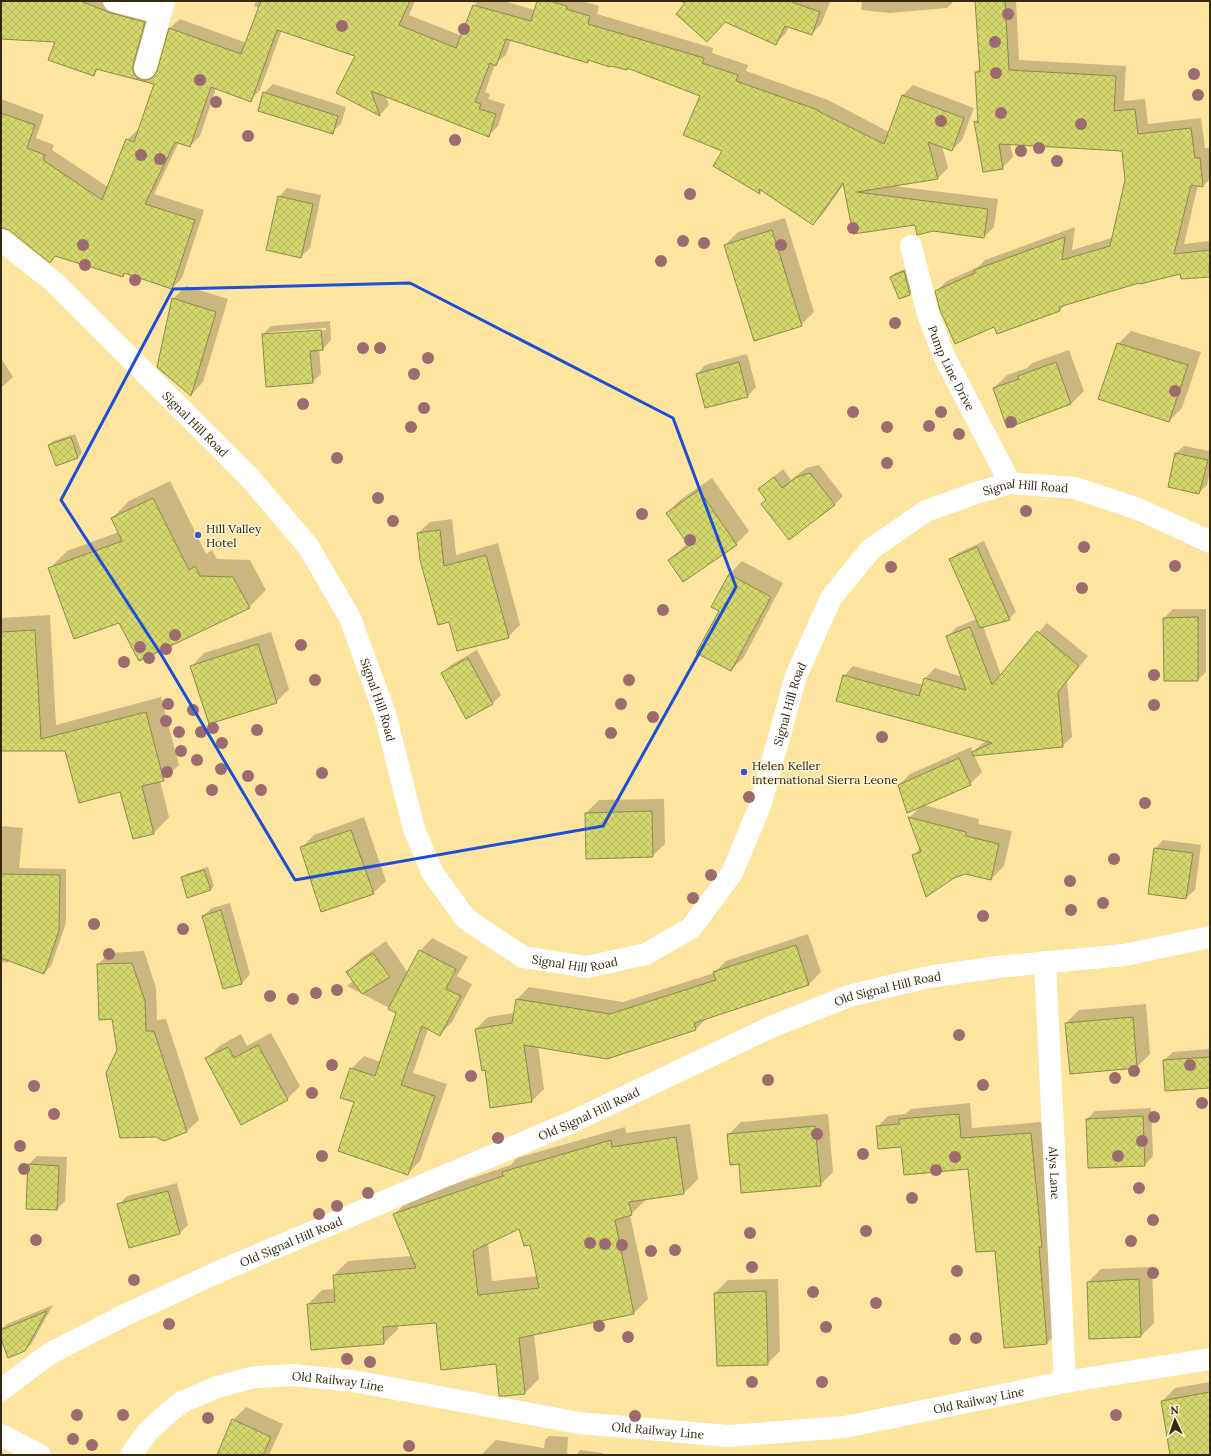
<svg xmlns="http://www.w3.org/2000/svg" width="1211" height="1456" viewBox="0 0 1211 1456" font-family="Lora,serif">
<style>
.shadow{fill:#0003;fill-rule:evenodd}
.building{fill:url(#building-cross-hatch);stroke:#888b47;fill-rule:evenodd}
.lines{fill:none;stroke-linecap:round;stroke-linejoin:round}
.minor{stroke:#fff;stroke-width:22}
.secondary{stroke:#fff;stroke-width:22}
.tree{fill:#9d6a70}
.marked{fill:none;stroke:#1d4ed8;stroke-width:3;stroke-linejoin:round}
.poi-dot{fill:#3e52c5;stroke:#fcf3d8;stroke-width:1.5}
.labels{text-anchor:middle;dominant-baseline:central;stroke-width:3;stroke-linejoin:round;paint-order:stroke}
.street-label{font-size:12px;fill:#33290d;stroke:#fcf3d8}
.poi-label{font-size:12px;fill:#33290d;stroke:#fcf3d8;text-anchor:start}
</style>
<defs>
<pattern id="building-cross-hatch" width="8" height="8" patternUnits="userSpaceOnUse"><rect width="8" height="8" fill="#d2d66c"/><path d="M0 0l8 8M0 8l8-8" fill="none" stroke="#b5b85c"/></pattern>
</defs>
<rect width="100%" height="100%" fill="#fde49f"/>
<g class="shadow">
<polygon points="1,1 115,1 154,12 152,70 158,71 170,28 180,19 247,43 259,8 254,6 256,1 415,1 409,15 462,36 476,3 469,1 504,1 535,10 538,1 582,1 599,6 597,14 713,48 712,53 748,65 746,71 828,100 889,132 903,95 913,85 974,108 962,140 952,150 942,146 948,168 938,178 894,186 998,199 994,227 984,237 915,224 854,232 844,184 823,214 813,224 762,190 760,192 714,165 723,151 701,95 628,67 626,69 589,60 588,61 511,40 506,55 495,64 485,92 490,94 488,99 505,104 498,126 488,136 386,96 389,105 380,115 338,93 356,56 282,30 260,90 250,100 216,88 200,136 190,146 179,142 154,194 204,210 182,278 172,288 126,273 123,275 56,255 50,262 9,229 1,227 1,99 44,115 36,138 54,145 52,150 108,187 127,140 137,130 139,130 155,83 99,69 93,75 56,41 1,38"/>
<polygon points="689,1 826,1 830,2 821,24 812,34 789,26 786,33 776,43"/>
<polygon points="862,1 954,1 947,8 890,13 861,10"/>
<polygon points="976,1 1016,1 1019,60 1126,66 1124,101 1145,99 1148,124 1201,118 1205,148 1210,148 1210,179 1203,186 1198,185 1184,244 1210,241 1209,276 1181,272 1140,282 1066,304 1060,310 995,326 936,291 947,281 978,267 985,260 1075,227 1072,250 1112,238 1126,180 1123,150 1010,144 1013,157 1002,168 975,122 979,118 976,72 980,68"/>
<polygon points="273,84 346,107 341,124 332,132 264,93"/>
<polygon points="287,188 321,195 310,248 301,257 279,197"/>
<polygon points="785,218 814,312 801,325 725,245 738,232"/>
<polygon points="908,268 914,290 910,294 899,298 891,277 895,273"/>
<polygon points="186,286 228,299 203,382 191,395 173,299"/>
<path d="M330 321 331 340 323 349H319L321 374 312 382 263 334 271 326ZM326 328V330L270 334V332Z"/>
<polygon points="1131,331 1201,352 1182,408 1169,421 1118,344"/>
<polygon points="1069,350 1084,391 1071,404 1008,426 994,388 1007,375 1027,368 1032,363"/>
<polygon points="747,354 756,387 748,396 697,374 705,365"/>
<polygon points="1,358 13,377 1,388"/>
<polygon points="75,434 82,453 78,457 56,465 49,445 53,441"/>
<polygon points="1184,446 1210,451 1210,472 1207,485 1199,493 1176,453"/>
<polygon points="819,465 843,496 834,505 767,499 759,489 783,469 791,480 806,468"/>
<polygon points="712,478 749,531 736,544 669,560 688,543 667,513 680,500"/>
<polygon points="170,481 206,554 212,550 217,559 250,560 266,590 249,607 120,621 50,568 67,551 119,532 112,518 129,501"/>
<polygon points="452,519 456,555 498,543 520,625 508,637 450,621 418,533 430,522"/>
<polygon points="984,541 1016,612 1009,619 983,626 1001,675 1047,623 1088,656 1067,681 1072,737 1062,746 974,755 982,772 970,784 923,805 979,819 978,824 1012,831 1004,866 991,879 965,873 953,877 913,856 920,848 910,817 921,806 899,785 910,774 971,747 973,752 983,743 987,741 844,676 853,666 923,685 925,678 935,668 962,677 948,636 957,627 977,619 950,560 958,553"/>
<polygon points="742,561 783,583 744,657 731,670 720,611 712,606 730,574"/>
<polygon points="1173,609 1206,609 1206,672 1198,680 1164,618"/>
<polygon points="50,615 56,725 161,697 179,765 163,780 160,781 169,817 154,833 134,838 121,791 66,750 1,750 1,618"/>
<polygon points="271,632 289,689 276,702 192,666 204,653"/>
<polygon points="477,650 501,695 493,703 442,673 451,665"/>
<polygon points="664,799 665,844 652,856 586,813 599,800"/>
<polygon points="364,817 386,881 373,893 301,848 314,835"/>
<polygon points="1,826 23,828 19,868 66,869 66,923 51,966 44,973 10,960 7,963 1,961"/>
<polygon points="1163,840 1201,845 1195,890 1186,898 1149,894 1155,849"/>
<polygon points="208,867 214,886 210,890 182,878 186,874"/>
<polygon points="230,903 250,974 242,983 223,988 203,916 212,908"/>
<polygon points="808,934 821,972 809,984 708,1017 696,1029 608,1058 538,1046 544,1089 532,1101 485,1069 476,1029 488,1017 515,1013 517,999 529,987 623,1002 714,973 726,961"/>
<polygon points="432,938 468,957 457,976 472,984 452,1022 440,1034 428,1029 413,1073 447,1084 420,1161 408,1173 356,1102 351,1069 364,1056 380,1062 397,1012 347,986 354,980 348,972 360,959 386,941 408,973 420,951"/>
<polygon points="144,951 156,988 157,1020 166,1019 199,1120 187,1131 164,1140 156,1136 118,1050 113,1018 98,964 110,953"/>
<polygon points="1146,1004 1150,1054 1137,1067 1070,1073 1066,1023 1079,1010"/>
<polygon points="271,1033 300,1086 287,1099 206,1059 219,1046 241,1034 247,1046"/>
<polygon points="1210,1049 1210,1087 1164,1060 1173,1052"/>
<polygon points="970,1103 972,1128 1041,1122 1052,1235 1058,1333 1047,1343 1005,1347 996,1250 969,1168 902,1146 877,1127 888,1116 905,1114 911,1109"/>
<polygon points="1151,1108 1153,1156 1145,1165 1087,1119 1095,1111"/>
<polygon points="828,1114 833,1172 820,1185 740,1163 728,1135 741,1122"/>
<path d="M690 1124 698 1179 684 1193 646 1198V1200L630 1215 648 1299 634 1313 534 1334 539 1379 525 1393 505 1395 497 1363 436 1322 398 1325V1329L384 1343 308 1304 322 1290 335 1289 334 1275 348 1261 412 1256 394 1215 408 1200 511 1165 517 1158 625 1127 626 1133ZM519 1227 531 1244 538 1276 492 1281 488 1242Z"/>
<polygon points="37,1156 67,1157 65,1201 57,1209 29,1164"/>
<polygon points="177,1183 188,1225 180,1233 129,1247 118,1205 127,1196"/>
<polygon points="1152,1267 1154,1323 1141,1336 1088,1282 1101,1269"/>
<polygon points="778,1279 780,1351 767,1364 715,1293 728,1280"/>
<polygon points="53,1305 32,1343 25,1350 1,1336 1,1329 7,1324"/>
<polygon points="1210,1382 1210,1455 1171,1455 1162,1401 1175,1388"/>
<polygon points="246,1407 283,1424 269,1455 218,1455 233,1420"/>
<polygon points="549,1436 568,1437 567,1455 483,1455 483,1453 496,1440 544,1448 545,1440"/>
<polygon points="580,1450 603,1453 602,1455 576,1455"/>
</g>
<g class="building">
<polygon points="1,1 80,1 111,13 145,22 133,65 133,71 136,77 141,80 148,80 153,77 157,71 169,28 241,54 261,1 410,1 399,25 456,48 473,5 531,21 537,1 549,1 567,6 566,9 590,16 588,24 704,58 702,63 738,75 736,81 818,110 818,111 884,144 902,95 964,118 952,151 928,142 938,179 857,192 988,209 984,238 933,231 917,235 915,225 853,234 843,183 813,225 759,189 760,194 713,166 722,151 683,135 700,96 627,68 627,70 611,66 610,67 588,60 588,63 506,39 496,66 490,63 475,102 481,104 479,109 496,114 489,137 371,91 380,116 336,93 355,56 277,30 251,102 211,87 190,147 175,142 145,204 195,220 172,289 124,273 123,277 55,256 50,263 9,230 1,228 1,113 35,125 27,148 45,155 43,160 102,200 126,139 134,142 154,84 96,69 94,76 48,60 55,42 1,39"/>
<polygon points="680,1 789,1 820,12 812,35 785,26 776,45 725,22 707,42 676,14 685,3"/>
<polygon points="975,1 1005,1 1009,70 1116,76 1114,111 1135,109 1138,134 1191,128 1195,158 1200,158 1203,187 1191,185 1174,254 1210,250 1210,266 1209,266 1210,277 1181,279 1180,274 1140,284 1139,283 1059,307 1060,311 997,334 994,327 955,344 940,310 935,291 975,273 974,270 1065,237 1062,260 1110,246 1125,180 1122,151 999,144 1003,169 983,172 974,121 978,123 975,72 980,72"/>
<polygon points="263,92 338,116 333,134 258,111"/>
<polygon points="278,196 313,204 301,258 266,250"/>
<polygon points="772,230 802,326 754,341 724,245"/>
<polygon points="904,271 910,295 899,299 890,277"/>
<polygon points="172,298 216,312 191,396 157,367"/>
<polygon points="321,330 323,350 310,351 313,383 266,387 262,334"/>
<polygon points="1117,343 1188,365 1169,422 1098,399"/>
<polygon points="739,362 748,397 705,408 696,374"/>
<polygon points="1056,362 1071,404 1007,428 993,388 1019,379 1018,376"/>
<polygon points="71,437 78,458 56,466 48,445"/>
<polygon points="1175,453 1208,460 1199,494 1168,487"/>
<polygon points="810,473 835,505 789,540 761,504 766,500 758,489 774,477 782,488 797,477"/>
<polygon points="699,490 737,545 683,582 668,560 689,546 666,513"/>
<polygon points="153,498 189,570 195,566 200,576 233,577 250,608 139,661 119,623 74,639 48,568 122,541 111,518"/>
<polygon points="440,530 444,566 486,555 509,638 457,651 449,622 438,625 420,560 417,533"/>
<polygon points="977,547 1010,620 980,628 949,559"/>
<polygon points="729,574 771,597 731,671 696,653 719,611 711,607"/>
<polygon points="1198,617 1198,681 1164,681 1163,618"/>
<polygon points="970,627 992,685 1037,631 1079,666 1058,692 1063,747 973,756 972,752 992,743 836,701 843,675 919,696 924,678 966,690 946,636"/>
<polygon points="35,630 41,739 146,712 164,781 142,786 154,834 133,839 120,792 79,803 65,751 1,751 1,632"/>
<polygon points="258,644 277,703 209,724 190,666"/>
<polygon points="468,658 493,704 466,719 441,673"/>
<polygon points="959,758 971,785 907,813 898,785"/>
<polygon points="652,811 653,857 586,859 585,813"/>
<polygon points="908,817 966,832 966,836 999,844 991,880 965,874 954,878 926,897 912,855 921,852"/>
<polygon points="351,830 374,894 321,912 300,847"/>
<polygon points="1154,848 1193,853 1186,899 1148,894"/>
<polygon points="204,870 211,890 187,898 181,877"/>
<polygon points="1,874 60,875 59,931 44,974 1,958"/>
<polygon points="221,910 242,984 223,989 202,916"/>
<polygon points="796,945 809,985 694,1023 696,1030 607,1059 524,1045 532,1102 490,1108 485,1070 482,1071 475,1029 512,1023 516,999 610,1014 716,980 713,972"/>
<polygon points="419,950 456,969 446,989 461,996 440,1036 422,1026 401,1085 435,1096 408,1175 338,1151 354,1102 340,1098 350,1068 375,1076 396,1013 388,1009"/>
<polygon points="373,953 390,977 362,994 346,972"/>
<polygon points="132,963 145,1001 146,1031 154,1031 187,1132 164,1141 156,1137 120,1138 106,1073 117,1050 112,1019 99,1020 97,964"/>
<polygon points="1133,1017 1137,1068 1070,1074 1065,1023"/>
<polygon points="258,1045 288,1100 241,1125 205,1058 228,1047 234,1058"/>
<polygon points="1210,1057 1210,1088 1165,1091 1163,1060"/>
<polygon points="959,1114 961,1138 1031,1133 1042,1247 1039,1247 1047,1344 1004,1348 995,1251 976,1252 968,1169 904,1175 901,1147 878,1149 876,1126 899,1124 899,1119"/>
<polygon points="1143,1116 1145,1166 1088,1168 1086,1119"/>
<polygon points="815,1126 821,1186 741,1193 739,1164 730,1165 727,1134"/>
<path d="M676 1137 684 1194 629 1202 632 1215 615 1220 634 1314 519 1338 525 1394 505 1396H499L496 1364 441 1370 436 1323 383 1327 384 1344 311 1350 307 1304 335 1302 333 1275 416 1268 393 1214 503 1176 502 1172 611 1140 612 1147ZM519 1229 524 1246 530 1245 539 1288 478 1295 473 1251Z"/>
<polygon points="28,1164 59,1166 57,1210 26,1209"/>
<polygon points="168,1191 180,1234 129,1248 117,1204"/>
<polygon points="1139,1279 1141,1337 1089,1339 1087,1282"/>
<polygon points="766,1291 768,1365 717,1366 714,1293"/>
<polygon points="47,1311 25,1351 8,1358 1,1339 1,1330"/>
<polygon points="1210,1392 1210,1455 1170,1455 1161,1401"/>
<polygon points="232,1419 271,1437 263,1455 217,1455"/>
</g>
<g class="lines">
<g class="minor">
<polyline points="114,1 160,13"/>
<polyline points="145,68 164,1"/>
<path id="s1" d="M911 246 928 314 943 354 1010 483"/>
<path id="s2" d="M1045 962 1065 1382"/>
<path id="s3" d="M1 1390 49 1354 127 1314 225 1269 572 1122 771 1027 849 996 928 977 998 967 1124 955 1210 937"/>
<path id="s4" d="M131 1455 149 1430 180 1403 217 1387 255 1377 293 1375 353 1381 579 1423 728 1436 845 1427 1065 1382 1210 1359"/>
</g>
<g class="secondary">
<path id="s5" d="M1 240 55 283 249 477 308 546 350 618 385 714 414 829 432 872 466 919 523 957 587 967 646 954 691 928 732 873 760 806 796 676 831 598 871 549 926 511 973 494 1010 483 1075 488 1141 510 1210 542"/>
<polyline points="1,1435 40,1455"/>
</g>
</g>
<g class="tree">
<circle cx="1008" cy="14" r="6"/>
<circle cx="342" cy="26" r="6"/>
<circle cx="464" cy="29" r="6"/>
<circle cx="995" cy="42" r="6"/>
<circle cx="996" cy="73" r="6"/>
<circle cx="1194" cy="74" r="6"/>
<circle cx="200" cy="80" r="6"/>
<circle cx="1198" cy="95" r="6"/>
<circle cx="216" cy="102" r="6"/>
<circle cx="1001" cy="113" r="6"/>
<circle cx="941" cy="121" r="6"/>
<circle cx="1081" cy="124" r="6"/>
<circle cx="248" cy="136" r="6"/>
<circle cx="455" cy="140" r="6"/>
<circle cx="1039" cy="148" r="6"/>
<circle cx="1021" cy="151" r="6"/>
<circle cx="141" cy="155" r="6"/>
<circle cx="160" cy="159" r="6"/>
<circle cx="1057" cy="161" r="6"/>
<circle cx="690" cy="194" r="6"/>
<circle cx="853" cy="228" r="6"/>
<circle cx="683" cy="241" r="6"/>
<circle cx="704" cy="243" r="6"/>
<circle cx="83" cy="245" r="6"/>
<circle cx="781" cy="245" r="6"/>
<circle cx="661" cy="261" r="6"/>
<circle cx="85" cy="265" r="6"/>
<circle cx="135" cy="280" r="6"/>
<circle cx="895" cy="323" r="6"/>
<circle cx="363" cy="348" r="6"/>
<circle cx="380" cy="348" r="6"/>
<circle cx="428" cy="358" r="6"/>
<circle cx="414" cy="374" r="6"/>
<circle cx="1175" cy="391" r="6"/>
<circle cx="303" cy="404" r="6"/>
<circle cx="424" cy="408" r="6"/>
<circle cx="853" cy="412" r="6"/>
<circle cx="941" cy="412" r="6"/>
<circle cx="1011" cy="422" r="6"/>
<circle cx="929" cy="426" r="6"/>
<circle cx="411" cy="427" r="6"/>
<circle cx="887" cy="427" r="6"/>
<circle cx="959" cy="434" r="6"/>
<circle cx="337" cy="458" r="6"/>
<circle cx="887" cy="463" r="6"/>
<circle cx="378" cy="498" r="6"/>
<circle cx="1026" cy="511" r="6"/>
<circle cx="642" cy="514" r="6"/>
<circle cx="393" cy="521" r="6"/>
<circle cx="690" cy="540" r="6"/>
<circle cx="1084" cy="547" r="6"/>
<circle cx="1175" cy="566" r="6"/>
<circle cx="891" cy="567" r="6"/>
<circle cx="1082" cy="588" r="6"/>
<circle cx="663" cy="610" r="6"/>
<circle cx="175" cy="635" r="6"/>
<circle cx="301" cy="645" r="6"/>
<circle cx="140" cy="647" r="6"/>
<circle cx="166" cy="649" r="6"/>
<circle cx="149" cy="658" r="6"/>
<circle cx="124" cy="662" r="6"/>
<circle cx="1154" cy="675" r="6"/>
<circle cx="315" cy="680" r="6"/>
<circle cx="629" cy="680" r="6"/>
<circle cx="168" cy="704" r="6"/>
<circle cx="621" cy="704" r="6"/>
<circle cx="1154" cy="705" r="6"/>
<circle cx="193" cy="710" r="6"/>
<circle cx="653" cy="717" r="6"/>
<circle cx="166" cy="721" r="6"/>
<circle cx="213" cy="728" r="6"/>
<circle cx="257" cy="730" r="6"/>
<circle cx="179" cy="732" r="6"/>
<circle cx="201" cy="732" r="6"/>
<circle cx="611" cy="733" r="6"/>
<circle cx="882" cy="737" r="6"/>
<circle cx="222" cy="743" r="6"/>
<circle cx="181" cy="751" r="6"/>
<circle cx="197" cy="760" r="6"/>
<circle cx="221" cy="769" r="6"/>
<circle cx="167" cy="772" r="6"/>
<circle cx="322" cy="773" r="6"/>
<circle cx="248" cy="776" r="6"/>
<circle cx="212" cy="790" r="6"/>
<circle cx="261" cy="790" r="6"/>
<circle cx="749" cy="797" r="6"/>
<circle cx="1145" cy="803" r="6"/>
<circle cx="1114" cy="859" r="6"/>
<circle cx="711" cy="875" r="6"/>
<circle cx="1070" cy="881" r="6"/>
<circle cx="693" cy="898" r="6"/>
<circle cx="1103" cy="903" r="6"/>
<circle cx="1071" cy="910" r="6"/>
<circle cx="983" cy="916" r="6"/>
<circle cx="94" cy="924" r="6"/>
<circle cx="183" cy="929" r="6"/>
<circle cx="109" cy="954" r="6"/>
<circle cx="337" cy="990" r="6"/>
<circle cx="316" cy="993" r="6"/>
<circle cx="270" cy="996" r="6"/>
<circle cx="293" cy="999" r="6"/>
<circle cx="959" cy="1035" r="6"/>
<circle cx="332" cy="1065" r="6"/>
<circle cx="1190" cy="1065" r="6"/>
<circle cx="1134" cy="1071" r="6"/>
<circle cx="471" cy="1076" r="6"/>
<circle cx="1115" cy="1078" r="6"/>
<circle cx="768" cy="1080" r="6"/>
<circle cx="983" cy="1085" r="6"/>
<circle cx="34" cy="1086" r="6"/>
<circle cx="312" cy="1093" r="6"/>
<circle cx="1202" cy="1103" r="6"/>
<circle cx="54" cy="1114" r="6"/>
<circle cx="1154" cy="1117" r="6"/>
<circle cx="817" cy="1134" r="6"/>
<circle cx="498" cy="1138" r="6"/>
<circle cx="1142" cy="1141" r="6"/>
<circle cx="20" cy="1146" r="6"/>
<circle cx="863" cy="1154" r="6"/>
<circle cx="322" cy="1156" r="6"/>
<circle cx="1118" cy="1156" r="6"/>
<circle cx="955" cy="1157" r="6"/>
<circle cx="24" cy="1169" r="6"/>
<circle cx="936" cy="1170" r="6"/>
<circle cx="1139" cy="1188" r="6"/>
<circle cx="368" cy="1193" r="6"/>
<circle cx="912" cy="1198" r="6"/>
<circle cx="337" cy="1206" r="6"/>
<circle cx="319" cy="1214" r="6"/>
<circle cx="1153" cy="1220" r="6"/>
<circle cx="866" cy="1231" r="6"/>
<circle cx="750" cy="1233" r="6"/>
<circle cx="36" cy="1240" r="6"/>
<circle cx="1131" cy="1241" r="6"/>
<circle cx="590" cy="1243" r="6"/>
<circle cx="605" cy="1244" r="6"/>
<circle cx="622" cy="1245" r="6"/>
<circle cx="675" cy="1250" r="6"/>
<circle cx="651" cy="1251" r="6"/>
<circle cx="752" cy="1267" r="6"/>
<circle cx="957" cy="1271" r="6"/>
<circle cx="1153" cy="1273" r="6"/>
<circle cx="134" cy="1280" r="6"/>
<circle cx="813" cy="1292" r="6"/>
<circle cx="876" cy="1303" r="6"/>
<circle cx="169" cy="1324" r="6"/>
<circle cx="599" cy="1326" r="6"/>
<circle cx="826" cy="1327" r="6"/>
<circle cx="628" cy="1337" r="6"/>
<circle cx="976" cy="1338" r="6"/>
<circle cx="955" cy="1339" r="6"/>
<circle cx="347" cy="1359" r="6"/>
<circle cx="370" cy="1362" r="6"/>
<circle cx="752" cy="1382" r="6"/>
<circle cx="822" cy="1382" r="6"/>
<circle cx="77" cy="1415" r="6"/>
<circle cx="123" cy="1415" r="6"/>
<circle cx="1116" cy="1415" r="6"/>
<circle cx="635" cy="1416" r="6"/>
<circle cx="208" cy="1418" r="6"/>
<circle cx="73" cy="1439" r="6"/>
<circle cx="92" cy="1445" r="6"/>
<circle cx="409" cy="1446" r="6"/>
</g>
<path class="marked" d="M410 283 673 418 736 587 603 826 295 880 162 656 61 500 173 289Z"/>
<g class="poi-dot">
<circle cx="198" cy="535" r="4"/>
<circle cx="744" cy="772" r="4"/>
</g>
<g class="labels">
<g class="street-label">
<text stroke="none"><textPath href="#s1" startOffset="129">Pump Line Drive</textPath></text>
<text stroke="none"><textPath href="#s5" startOffset="268">Signal Hill Road</textPath></text>
<text stroke="none"><textPath href="#s5" startOffset="1684">Signal Hill Road</textPath></text>
<text stroke="none"><textPath href="#s5" startOffset="604">Signal Hill Road</textPath></text>
<text stroke="none"><textPath href="#s5" startOffset="1336">Signal Hill Road</textPath></text>
<text stroke="none"><textPath href="#s5" startOffset="964">Signal Hill Road</textPath></text>
<text stroke="none"><textPath href="#s3" startOffset="976">Old Signal Hill Road</textPath></text>
<text stroke="none"><textPath href="#s3" startOffset="651">Old Signal Hill Road</textPath></text>
<text stroke="none"><textPath href="#s2" startOffset="211">Alys Lane</textPath></text>
<text stroke="none"><textPath href="#s3" startOffset="327">Old Signal Hill Road</textPath></text>
<text stroke="none"><textPath href="#s4" startOffset="235">Old Railway Line</textPath></text>
<text stroke="none"><textPath href="#s4" startOffset="883">Old Railway Line</textPath></text>
<text stroke="none"><textPath href="#s4" startOffset="559">Old Railway Line</textPath></text>
</g>
<g class="poi-label">
<text x="206" y="528">Hill Valley<tspan x="206" dy="14">Hotel</tspan></text>
<text x="752" y="765">Helen Keller<tspan x="752" dy="14">international Sierra Leone</tspan></text>
</g>
</g>
<rect width="1211" height="1456" fill="none" stroke="#33290d" stroke-width="4"/>
<g transform="translate(1175 1420) rotate(357)" stroke="#fcf3d8" stroke-width="3" paint-order="stroke">
<path d="M0-3L7 15L0 10L-7 15Z" fill="#33290d"/>
<text y="-6" font-size="11" font-weight="bold" text-anchor="middle" fill="#33290d">N</text>
</g>
</svg>
